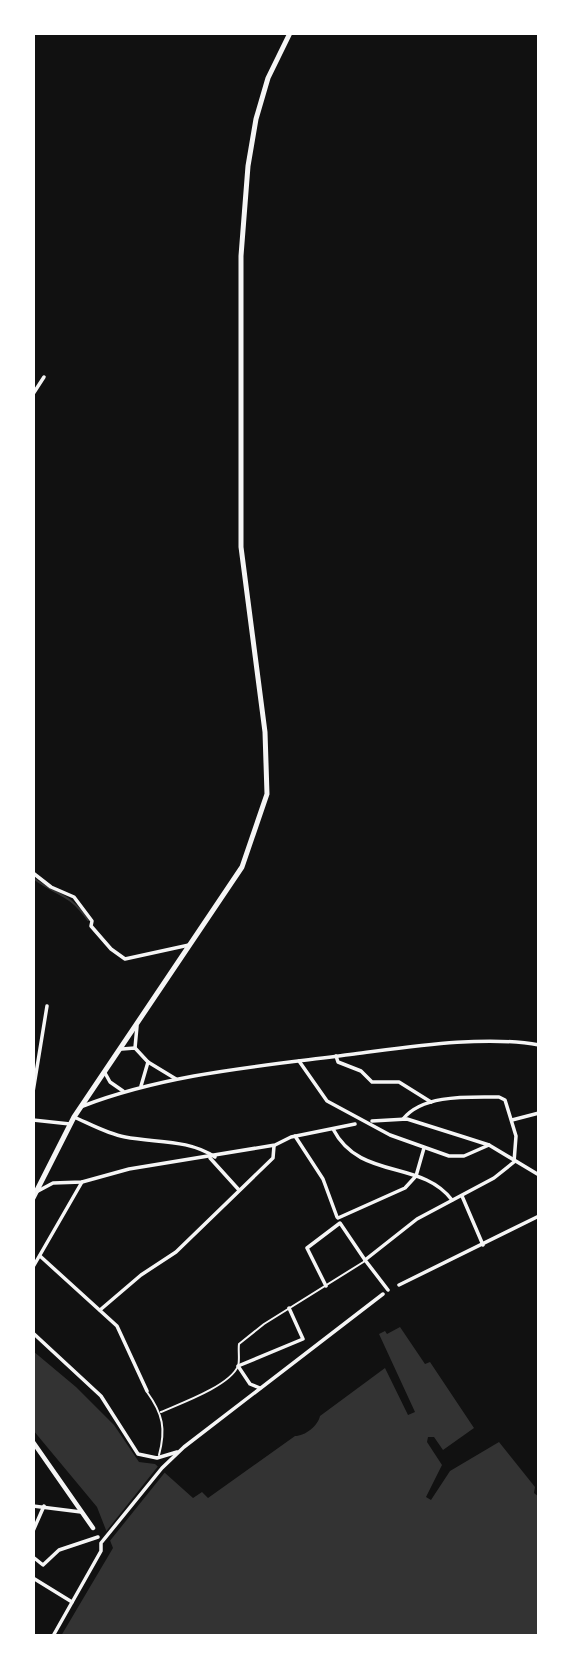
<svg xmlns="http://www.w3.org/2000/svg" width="572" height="1669" viewBox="0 0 572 1669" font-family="'Archivo Narrow',sans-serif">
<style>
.water{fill:#333}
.pier{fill:#111}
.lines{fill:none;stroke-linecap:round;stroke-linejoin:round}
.stream{stroke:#333;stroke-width:2}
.service{stroke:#f5f5f5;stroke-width:2}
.minor{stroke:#f5f5f5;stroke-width:3.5}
.tertiary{stroke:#f5f5f5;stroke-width:4.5}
.primary{stroke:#f5f5f5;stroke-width:5}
</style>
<rect width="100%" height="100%" fill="#111"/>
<path class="water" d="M400 1327 425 1364 430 1362 474 1428 443 1450 434 1437H428L427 1442 442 1465 426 1497 431 1500 450 1471 499 1442 535 1487 534 1493 539 1497V1636H61L113 1548 97 1507 33 1430V1351L76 1387 114 1425 139 1462 155 1464 193 1498 202 1492 208 1498 295 1436C305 1436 318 1426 320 1416L385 1368 408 1415 415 1412 379 1334 385 1331 387 1334Z"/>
<polygon class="pier" points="159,1465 166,1471 109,1542 104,1534"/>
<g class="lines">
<path class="stream" d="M33 878C59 897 68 892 88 920"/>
<g class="service">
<path d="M147 1392C163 1414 166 1429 159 1455"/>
<path d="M161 1412C179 1404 230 1386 238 1366 240 1361 238 1350 239 1344L264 1324 365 1261"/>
</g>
<g class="minor">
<polyline points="33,394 44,377"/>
<polyline points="33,703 33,715"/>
<polyline points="33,873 51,887 74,897 92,921 91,926 111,949 125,959 189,945"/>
<polyline points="135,1048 137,1026"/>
<polyline points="122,1049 135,1048 148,1062 176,1079"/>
<polyline points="336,1056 338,1062 361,1071 372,1082 399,1082 431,1102"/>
<polyline points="299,1061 327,1101 390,1135 449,1156 464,1156 489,1145"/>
<polyline points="105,1073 110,1082 123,1091"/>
<polyline points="141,1086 148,1062"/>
<polyline points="33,1092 47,1006"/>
<path d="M83 1106C169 1073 263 1066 354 1054 409 1047 484 1035 539 1045"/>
<path d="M74 1117C90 1124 108 1134 125 1137 156 1143 188 1139 215 1157"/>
<polyline points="33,1120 70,1124"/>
<polyline points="512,1120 539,1113"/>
<polyline points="372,1121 407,1119 464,1137 489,1145 539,1175"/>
<path d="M333 1129C360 1181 421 1159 452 1200"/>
<polyline points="295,1136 323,1179 337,1217"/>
<polyline points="210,1158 239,1190"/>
<polyline points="38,1191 53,1183 82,1182 129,1169 275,1145 291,1137 355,1124"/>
<polyline points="462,1196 483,1245"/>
<polyline points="338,1218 405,1188 416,1176 424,1148"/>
<polyline points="40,1256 117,1326 147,1391"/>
<polyline points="33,1267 82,1182"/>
<polyline points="399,1285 539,1216"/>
<polyline points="326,1286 307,1248 340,1223 365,1260"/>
<path d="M388 1290 365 1260 417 1219 494 1178 514 1162 516 1136 505 1100 499 1097C469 1097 423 1094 403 1119"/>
<polyline points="100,1310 141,1275 176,1252 273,1158 274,1146"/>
<polyline points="33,1333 101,1396 138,1454 157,1458 177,1452"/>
<polyline points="260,1388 250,1384 238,1366 303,1339 289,1308"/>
<polyline points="33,1506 81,1512"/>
<polyline points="33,1531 44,1506"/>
<polyline points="33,1557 43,1565 59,1550 98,1537"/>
<polyline points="33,1578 72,1602"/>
<polyline points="53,1636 101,1551 101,1543 162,1468 184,1447 383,1294"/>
</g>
<polyline class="tertiary" points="33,1442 93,1528"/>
<polyline class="primary" points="33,1198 74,1117 242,867 267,794 265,732 241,547 241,256 248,166 256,119 268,78 290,33"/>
</g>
<rect width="572" height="1669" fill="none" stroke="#ffffff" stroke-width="70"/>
</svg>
